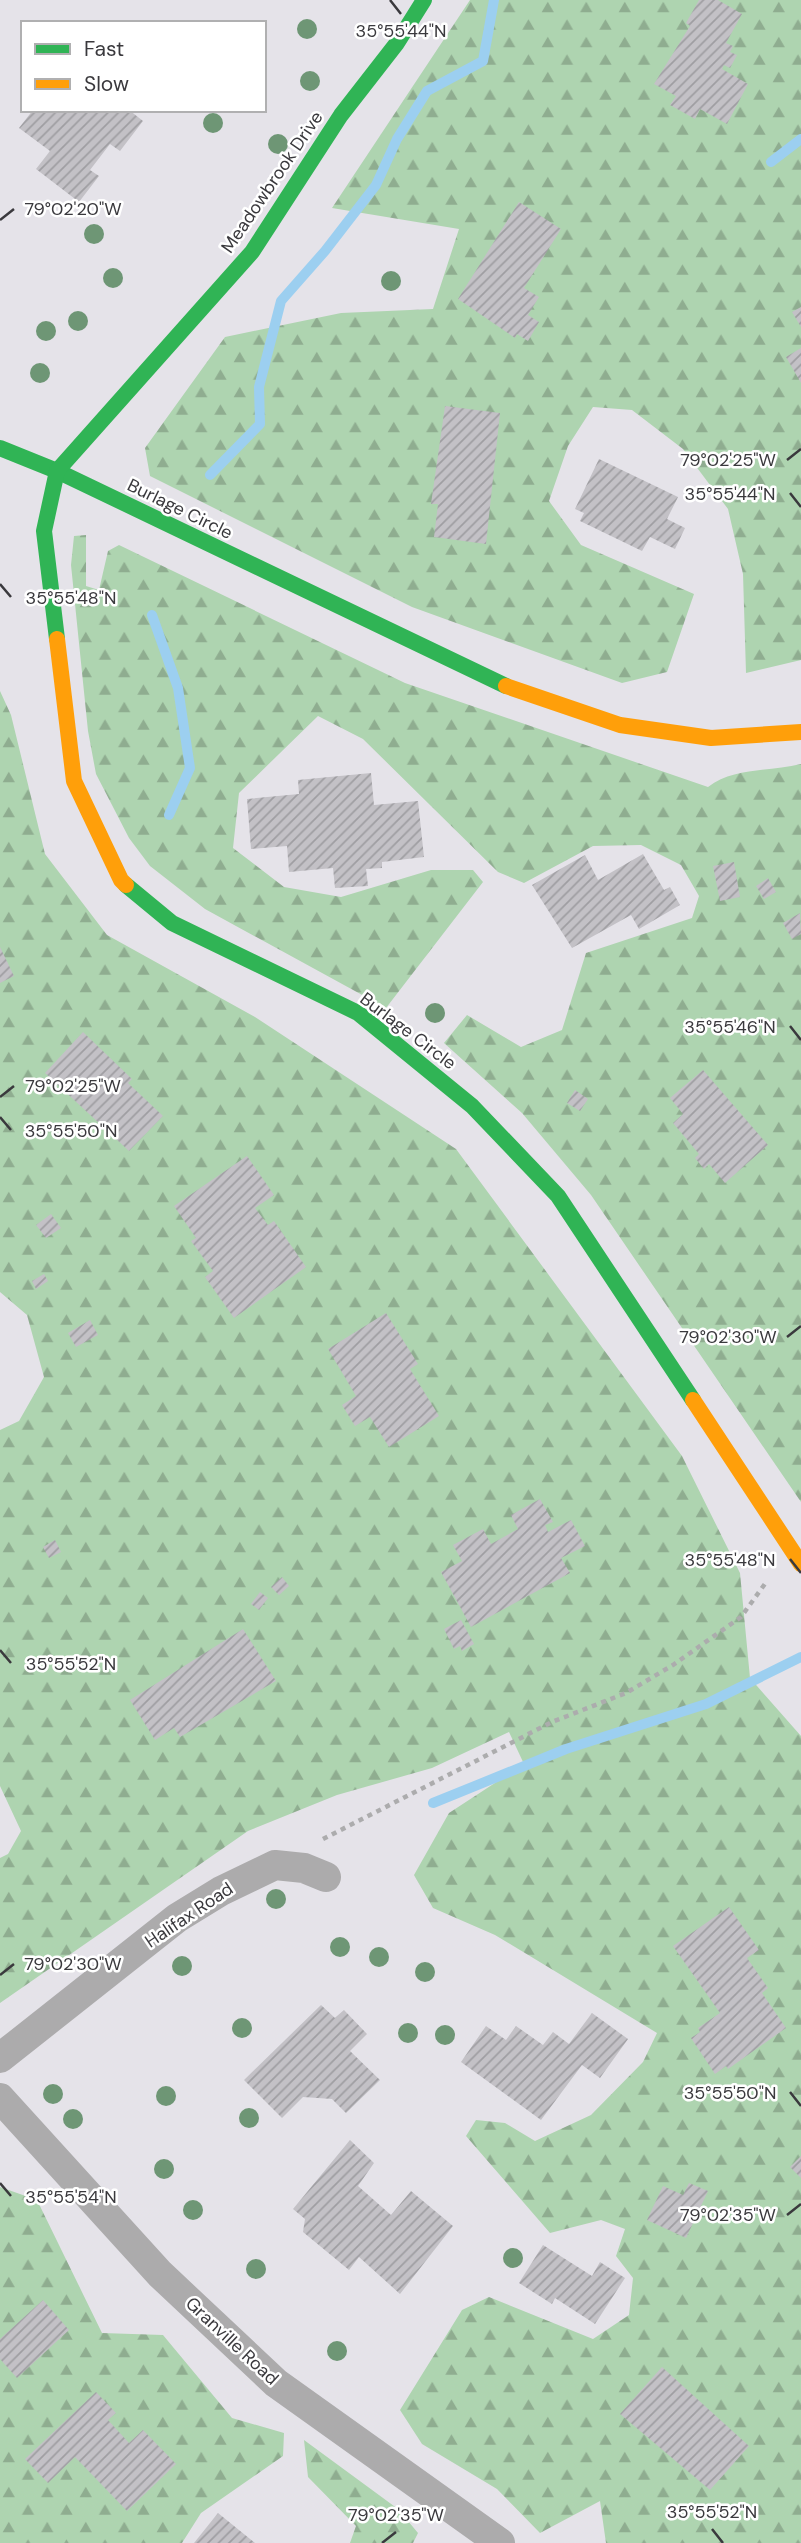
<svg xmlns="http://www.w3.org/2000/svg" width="801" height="2543" viewBox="0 0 801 2543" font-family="'DM Sans',sans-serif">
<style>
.forest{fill:url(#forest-firs)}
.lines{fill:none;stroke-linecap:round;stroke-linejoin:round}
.stream{stroke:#9ccff0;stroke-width:10}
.building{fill:url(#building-hatch)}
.path{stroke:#acacad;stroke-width:4.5;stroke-dasharray:5 5;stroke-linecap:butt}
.street{stroke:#acabac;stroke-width:30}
.fast{stroke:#30b455;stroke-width:16}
.slow{stroke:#ff9f0a;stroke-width:16}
.tree{fill:#6e9675}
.ticks{fill:none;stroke:#3a393d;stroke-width:2.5}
.labels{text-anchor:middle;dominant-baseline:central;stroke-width:5;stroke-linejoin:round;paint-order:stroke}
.street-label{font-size:18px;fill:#3a393d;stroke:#fff}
.ticks-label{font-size:18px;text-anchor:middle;fill:#3a393d;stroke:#fff;stroke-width:5;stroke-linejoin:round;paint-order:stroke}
</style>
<defs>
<pattern id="forest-firs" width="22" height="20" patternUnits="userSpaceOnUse" patternTransform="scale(1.75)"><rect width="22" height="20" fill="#aed4b0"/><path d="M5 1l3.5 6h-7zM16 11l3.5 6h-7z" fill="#8fad90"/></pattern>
<pattern id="building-hatch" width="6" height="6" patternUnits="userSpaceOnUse" patternTransform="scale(1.75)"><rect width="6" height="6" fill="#c3c1c6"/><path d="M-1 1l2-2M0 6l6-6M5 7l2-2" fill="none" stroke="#9f9ea2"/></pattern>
</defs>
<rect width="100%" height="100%" fill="#e5e3e9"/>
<g class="forest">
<polygon points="470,0 801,0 801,660 746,673 743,574 728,509 683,449 632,410 593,407 568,446 549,501 581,545 694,594 667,672 622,683 412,607 150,476 145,448 225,337 341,313 433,309 459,229 332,208"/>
<path d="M86 535V586L99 590 108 551 119 545 405 683 708 787C734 767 769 772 801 764V1502L591 1195 522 1113 444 1043 467 1015 521 1047 562 1030 586 953 692 918 699 896 681 865 641 845 593 846 524 883 498 872 363 739 318 716 239 793 233 848 284 887 341 897 431 870H473L483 882 386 1008 205 909 150 866 129 838 96 774 88 731 71 565 74 536Z"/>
<polygon points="0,691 11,715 45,854 107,935 255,1017 456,1149 682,1456 740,1573 750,1678 801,1736 801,2543 606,2543 600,2501 540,2533 497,2489 422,2444 400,2410 462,2310 489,2297 593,2339 629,2315 633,2278 616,2256 625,2229 601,2220 550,2233 466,2136 476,2120 505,2123 535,2141 591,2115 643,2062 657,2033 495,1935 433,1908 414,1875 449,1813 524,1764 509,1732 432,1768 337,1795 248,1831 0,2003 0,1858 8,1854 21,1831 0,1786 0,1430 19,1421 44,1377 27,1315 0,1292"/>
<polygon points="0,2187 37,2200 102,2333 163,2335 232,2418 284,2433 283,2456 201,2513 182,2543 0,2543"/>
<polygon points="304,2440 398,2509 418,2533 413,2543 350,2543 356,2526 308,2477"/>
</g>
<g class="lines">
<g class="stream">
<polyline points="771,162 801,139"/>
<polyline points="210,475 260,424 259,387 281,301 325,251 376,185 397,139 427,91 483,61 494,0"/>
<polyline points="152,615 178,688 190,768 169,815"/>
<polyline points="433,1803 566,1749 706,1704 801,1657"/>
</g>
</g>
<g class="building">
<polygon points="699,0 718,0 742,14 726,43 733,46 730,52 737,55 730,68 724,65 722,69 748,84 727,124 700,109 695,119 670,105 676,96 654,84 690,26 686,23"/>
<polygon points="33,110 129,110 143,121 120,151 110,144 90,170 99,176 79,202 36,169 50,151 19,128"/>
<polygon points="519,202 561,229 524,288 539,297 528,315 539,322 528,341 517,334 515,338 458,299"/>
<polygon points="801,307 801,327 792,312"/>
<polygon points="801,348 801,383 786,357"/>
<polygon points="445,406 500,413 486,544 434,537 438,504 431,504"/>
<polygon points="599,459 678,497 667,519 685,528 675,549 650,537 642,551 580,521 584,513 575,509"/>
<polygon points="371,773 374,805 418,801 424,857 382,862 382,868 366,869 368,886 335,888 333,868 289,872 287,846 251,849 247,799 299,794 298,780"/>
<polygon points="643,854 664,890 670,887 680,905 639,929 631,915 572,948 532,885 585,855 598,880"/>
<polygon points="734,862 740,897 720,901 713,866"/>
<polygon points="768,878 776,892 764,899 756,886"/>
<polygon points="800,913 801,934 792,939 783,923"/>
<polygon points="0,947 14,976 0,983"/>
<polygon points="83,1032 132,1079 128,1083 163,1116 129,1151 45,1073"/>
<polygon points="703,1070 768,1145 725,1183 709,1164 704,1169 695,1158 699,1154 673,1123 683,1114 670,1098"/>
<polygon points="575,1090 588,1099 580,1111 567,1103"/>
<polygon points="247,1156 274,1195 255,1208 268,1225 274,1221 306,1267 234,1318 205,1277 213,1271 191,1241 196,1238 174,1206"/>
<polygon points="51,1214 61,1228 46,1238 36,1225"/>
<polygon points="44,1274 48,1281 36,1289 32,1281"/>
<polygon points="386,1313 418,1364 410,1369 439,1416 389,1447 370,1417 355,1426 342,1405 356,1396 328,1349"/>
<polygon points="90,1320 98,1335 76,1347 68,1333"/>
<polygon points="540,1499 553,1522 545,1525 548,1532 571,1520 585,1546 561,1558 570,1573 471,1627 441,1572 462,1561 453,1545 483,1529 491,1544 518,1529 511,1515"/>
<polygon points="55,1540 61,1552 49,1558 43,1547"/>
<polygon points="282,1577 289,1586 279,1595 271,1587"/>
<polygon points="260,1592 268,1598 259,1610 251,1604"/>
<polygon points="461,1620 474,1644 462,1651 460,1646 454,1649 444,1629"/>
<polygon points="243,1629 276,1681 180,1737 174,1728 155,1740 130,1700"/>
<polygon points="729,1907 759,1950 747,1958 768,1988 762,1993 786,2028 728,2069 726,2066 715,2074 691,2038 700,2032 698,2028 720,2013 673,1946"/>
<polygon points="321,2005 335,2018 344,2010 367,2034 350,2051 380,2080 346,2113 332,2099 303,2097 282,2118 244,2080"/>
<polygon points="592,2013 628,2039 600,2078 582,2065 541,2120 461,2062 486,2026 506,2040 516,2026 543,2045 553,2032 569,2044"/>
<polygon points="350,2140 374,2163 358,2186 391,2215 411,2191 453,2226 400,2294 359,2257 349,2270 303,2232 305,2219 293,2209"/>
<polygon points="801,2156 801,2178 790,2167"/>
<polygon points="689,2183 708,2191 686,2238 647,2220 663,2186 683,2195"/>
<polygon points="543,2245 592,2276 600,2262 625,2278 595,2324 555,2298 552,2304 519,2283"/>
<polygon points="43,2300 69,2330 17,2378 0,2359 0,2339"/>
<polygon points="662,2367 749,2446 710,2490 620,2414"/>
<polygon points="96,2392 116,2413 108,2420 129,2443 143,2430 176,2464 127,2511 75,2457 48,2483 25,2459"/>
<polygon points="218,2513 255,2543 194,2543"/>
</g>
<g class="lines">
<polyline class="path" points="323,1839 552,1722 626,1693 673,1665 741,1617 767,1581"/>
<g class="street">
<polyline points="0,2058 177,1918 221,1891 275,1865 304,1868 326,1877"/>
<polyline points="0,2098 160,2274 276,2383 500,2543"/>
</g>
<g class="fast">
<polyline points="0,448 57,471 506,686"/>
<polyline points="57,639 44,531 57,471 252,252 341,115 397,43 424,0"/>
<polyline points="126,885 172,923 358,1013 472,1106 558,1196 693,1400"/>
</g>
<g class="slow">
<polyline points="57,639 74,781 121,880 126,885"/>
<polyline points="506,686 620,725 711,738 801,732"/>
<polyline points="693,1400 801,1564"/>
</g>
</g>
<g class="tree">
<circle cx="307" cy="29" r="10"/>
<circle cx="310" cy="81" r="10"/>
<circle cx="213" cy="123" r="10"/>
<circle cx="278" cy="144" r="10"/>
<circle cx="94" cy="234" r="10"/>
<circle cx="113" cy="278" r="10"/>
<circle cx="391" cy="281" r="10"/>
<circle cx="78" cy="321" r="10"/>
<circle cx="46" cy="331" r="10"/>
<circle cx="40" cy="373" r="10"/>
<circle cx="435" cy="1013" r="10"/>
<circle cx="276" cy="1899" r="10"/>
<circle cx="340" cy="1947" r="10"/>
<circle cx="379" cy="1957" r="10"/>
<circle cx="182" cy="1966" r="10"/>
<circle cx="425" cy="1972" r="10"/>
<circle cx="242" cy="2028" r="10"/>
<circle cx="408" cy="2033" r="10"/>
<circle cx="445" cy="2035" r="10"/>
<circle cx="53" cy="2094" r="10"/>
<circle cx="166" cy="2096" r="10"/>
<circle cx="249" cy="2118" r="10"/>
<circle cx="73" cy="2119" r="10"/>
<circle cx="164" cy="2169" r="10"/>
<circle cx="193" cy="2210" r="10"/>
<circle cx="513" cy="2258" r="10"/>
<circle cx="256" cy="2269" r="10"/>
<circle cx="337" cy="2351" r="10"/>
</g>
<path class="ticks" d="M390 0 401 14M0 220 14 209M787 460 801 449M790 493 801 507M0 584 11 597M790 1026 801 1040M0 1097 14 1086M0 1117 11 1130M787 1337 801 1326M790 1559 801 1573M0 1650 11 1663M0 1975 14 1964M790 2092 801 2106M0 2183 11 2196M787 2215 801 2204M712 2529 723 2543M382 2543 396 2532"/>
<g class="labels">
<g class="street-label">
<text transform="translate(272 182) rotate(-56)">Meadowbrook Drive</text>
<text transform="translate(180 509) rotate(26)">Burlage Circle</text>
<text transform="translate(408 1031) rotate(37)">Burlage Circle</text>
<text transform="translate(189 1915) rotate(-34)">Halifax Road</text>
<text transform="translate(232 2341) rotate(43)">Granville Road</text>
</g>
</g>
<g class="ticks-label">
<text x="401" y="37">35°55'44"N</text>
<text x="73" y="215">79°02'20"W</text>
<text x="728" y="466">79°02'25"W</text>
<text x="730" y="500">35°55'44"N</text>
<text x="71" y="604">35°55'48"N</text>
<text x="730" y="1033">35°55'46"N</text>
<text x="73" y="1092">79°02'25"W</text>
<text x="71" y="1137">35°55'50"N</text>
<text x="728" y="1343">79°02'30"W</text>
<text x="730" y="1566">35°55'48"N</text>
<text x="71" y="1670">35°55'52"N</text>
<text x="73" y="1970">79°02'30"W</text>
<text x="730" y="2099">35°55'50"N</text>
<text x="71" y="2203">35°55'54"N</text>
<text x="728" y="2221">79°02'35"W</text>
<text x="712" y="2518">35°55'52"N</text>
<text x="396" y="2521">79°02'35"W</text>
</g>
<rect x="21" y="21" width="245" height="91" fill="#ffffff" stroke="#b0b0b1" stroke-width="2"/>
<rect x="35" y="44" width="35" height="10" fill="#30b455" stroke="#b0b0b1" stroke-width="2"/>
<text x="84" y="56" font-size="21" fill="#3a393d">Fast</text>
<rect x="35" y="79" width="35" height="10" fill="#ff9f0a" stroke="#b0b0b1" stroke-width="2"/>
<text x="84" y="91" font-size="21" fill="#3a393d">Slow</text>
</svg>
